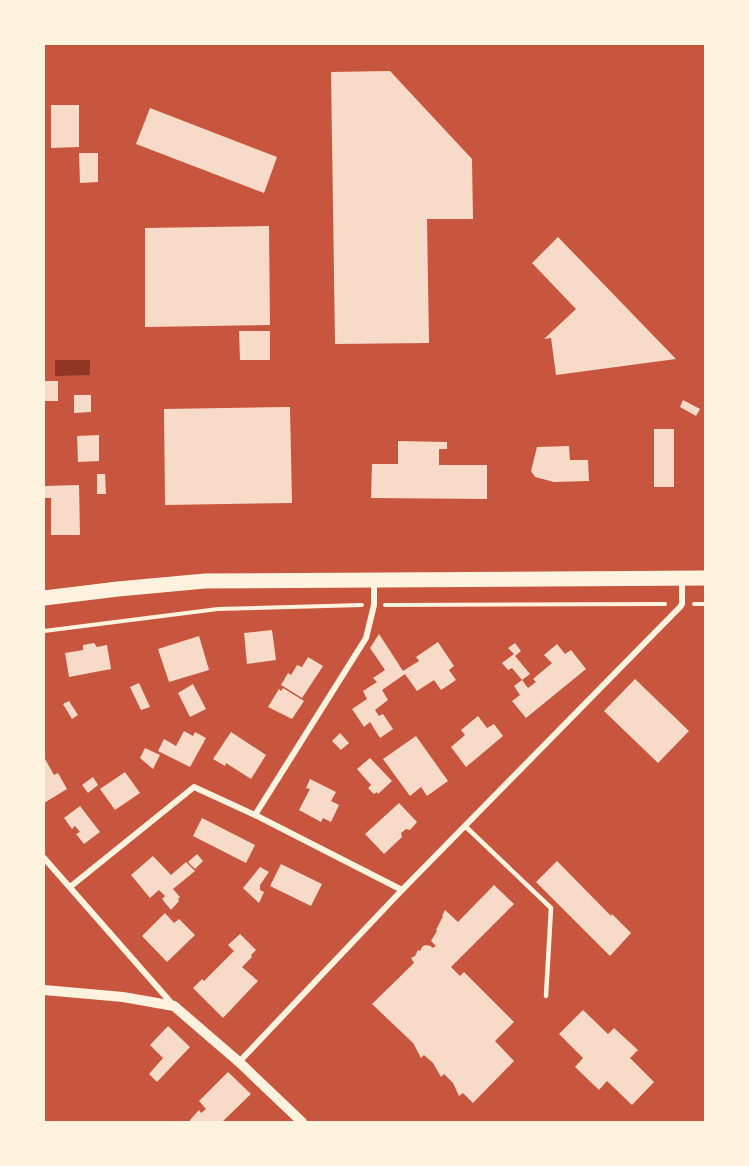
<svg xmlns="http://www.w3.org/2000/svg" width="749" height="1166" viewBox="0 0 749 1166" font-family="'IBM Plex Sans',sans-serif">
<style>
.water{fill:#8f3625}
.building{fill:#f7dbc8}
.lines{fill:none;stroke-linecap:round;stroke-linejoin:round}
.path{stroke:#fff3e0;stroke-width:4}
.service{stroke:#fff3e0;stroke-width:4.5}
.minor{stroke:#fff3e0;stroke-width:6}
.tertiary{stroke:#fff3e0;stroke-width:10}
.primary{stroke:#fff3e0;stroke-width:15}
</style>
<rect width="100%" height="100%" fill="#c8553d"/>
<polygon class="water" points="55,360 90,360 90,375 55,376"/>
<g class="building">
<polygon points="390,71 472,159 473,219 427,219 429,343 335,344 331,72"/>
<polygon points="51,105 79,105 79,147 51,148"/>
<polygon points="150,108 277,157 264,193 136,144"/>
<polygon points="79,153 98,153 98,182 80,183"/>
<polygon points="269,226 270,325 145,327 145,228"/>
<polygon points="558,237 676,359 556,375 551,338 544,339 576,309 532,263"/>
<polygon points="239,331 270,331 270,360 240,360"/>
<rect x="44" y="381" width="14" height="20"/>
<polygon points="74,395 91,395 91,412 74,413"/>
<polygon points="683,400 700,409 696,416 680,407"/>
<polygon points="290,407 292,503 165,505 164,409"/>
<rect x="654" y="429" width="20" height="58"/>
<polygon points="99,435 99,461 78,462 77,436"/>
<polygon points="398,441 447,442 447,449 439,449 439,465 487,465 487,499 371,498 372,464 398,464"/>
<polygon points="569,446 570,460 588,460 589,481 554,482 535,477 531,471 537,447"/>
<polygon points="97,474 105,474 106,494 97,494"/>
<polygon points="79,485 80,535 51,535 51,498 44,498 44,486"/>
<polygon points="272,630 276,660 247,664 244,633"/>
<polygon points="379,634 403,671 419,661 416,657 438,642 454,666 449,670 456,680 441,690 434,680 417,691 405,674 382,690 388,700 375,710 379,716 383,714 393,729 380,738 370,722 364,727 352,709 367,699 363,691 377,682 373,678 385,670 370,648"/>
<polygon points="199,636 209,670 169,682 158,649"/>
<polygon points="94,643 97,647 107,645 111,669 69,677 65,653 83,650 83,645"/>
<polygon points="515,643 521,651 515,656 530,674 522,680 512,668 508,670 502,663 514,654 508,648"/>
<polygon points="557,644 565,654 571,650 586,669 526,718 512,701 520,695 514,686 522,680 528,688 536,682 533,679 552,663 544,655"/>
<polygon points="308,657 323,666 302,698 281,685 288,673 291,675 297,665 302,667"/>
<polygon points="635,679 689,731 658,763 604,711"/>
<polygon points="139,683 150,707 141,710 130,687"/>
<polygon points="193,684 206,709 190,717 178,693"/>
<polygon points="283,688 304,701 292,719 268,707 279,689 281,691"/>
<polygon points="69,701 78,715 72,719 63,704"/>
<polygon points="478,716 487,728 494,724 503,736 466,767 451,747 465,735 461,730"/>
<polygon points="184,731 193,736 195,732 206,738 190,767 158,751 164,739 176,746"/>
<polygon points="231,732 266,755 251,779 226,763 225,766 213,759"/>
<polygon points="340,733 349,743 341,750 332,741"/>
<polygon points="416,736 448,781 427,796 421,787 410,796 383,759"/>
<polygon points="145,748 160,755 153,769 140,758"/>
<polygon points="44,757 54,775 58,773 67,789 44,803"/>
<polygon points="370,758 392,781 378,794 377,792 374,794 368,788 371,785 357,769"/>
<polygon points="125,772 140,793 115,810 100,789"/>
<polygon points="93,777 98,785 88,793 82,785"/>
<polygon points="310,779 336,792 331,801 339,805 331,822 323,818 321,822 299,810 310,789 306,788"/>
<polygon points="399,803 417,822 410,830 406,829 401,833 402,837 384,854 365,834"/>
<polygon points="80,806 100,832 84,844 76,834 80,832 75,826 72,829 64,818"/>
<polygon points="202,818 255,845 246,863 193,836"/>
<polygon points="197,854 203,861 195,869 188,862"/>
<polygon points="153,856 171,875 186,862 195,871 173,889 180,897 178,899 179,901 171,910 162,899 165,896 159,890 150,898 131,875"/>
<polygon points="557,861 611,916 612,914 631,933 610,956 536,882"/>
<polygon points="281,864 322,884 311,906 270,886"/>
<polygon points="260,867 269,872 260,885 260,890 264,892 259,903 243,888"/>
<polygon points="494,885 514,904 451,967 460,976 464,972 514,1022 495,1041 514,1061 473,1103 463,1093 459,1096 453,1083 444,1074 441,1077 433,1063 424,1055 421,1058 413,1043 372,1004 414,963 411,958 415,956 418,950 420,951 422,947 425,945 431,946 432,948 436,946 431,941 437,931 436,930 443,916 442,916 445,910 458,922"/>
<polygon points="165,913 174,923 179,919 195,935 167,962 142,936"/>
<polygon points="240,934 256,950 251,955 252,957 242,967 258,981 223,1018 193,988 202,979 204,981 234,951 228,945"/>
<polygon points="583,1010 608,1034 614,1028 638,1050 630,1058 654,1082 632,1105 607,1081 599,1090 575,1067 583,1058 559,1034"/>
<polygon points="168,1026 190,1047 157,1082 149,1074 163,1058 150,1045"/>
<polygon points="228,1072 251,1094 222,1122 190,1122 190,1120 199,1110 201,1113 206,1109 199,1101"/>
</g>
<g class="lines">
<g class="path">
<polyline points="694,604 706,604"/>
<polyline points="385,605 665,604"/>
<polyline points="44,631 218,609 362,605"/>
</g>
<polyline class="service" points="465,826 551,908 546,996"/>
<g class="minor">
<polyline points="255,815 366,638 374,605 374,582"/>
<polyline points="44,858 174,1006"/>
<polyline points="70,887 194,787 255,815 402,890"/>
<polyline points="239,1062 402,890 680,607 682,604 682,579"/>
</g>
<polyline class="tertiary" points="44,990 123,997 174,1006 239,1062 302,1122"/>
<polyline class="primary" points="44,598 118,589 205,581 706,578"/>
</g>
<rect width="749" height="1166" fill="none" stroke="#fff3e0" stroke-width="90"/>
</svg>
